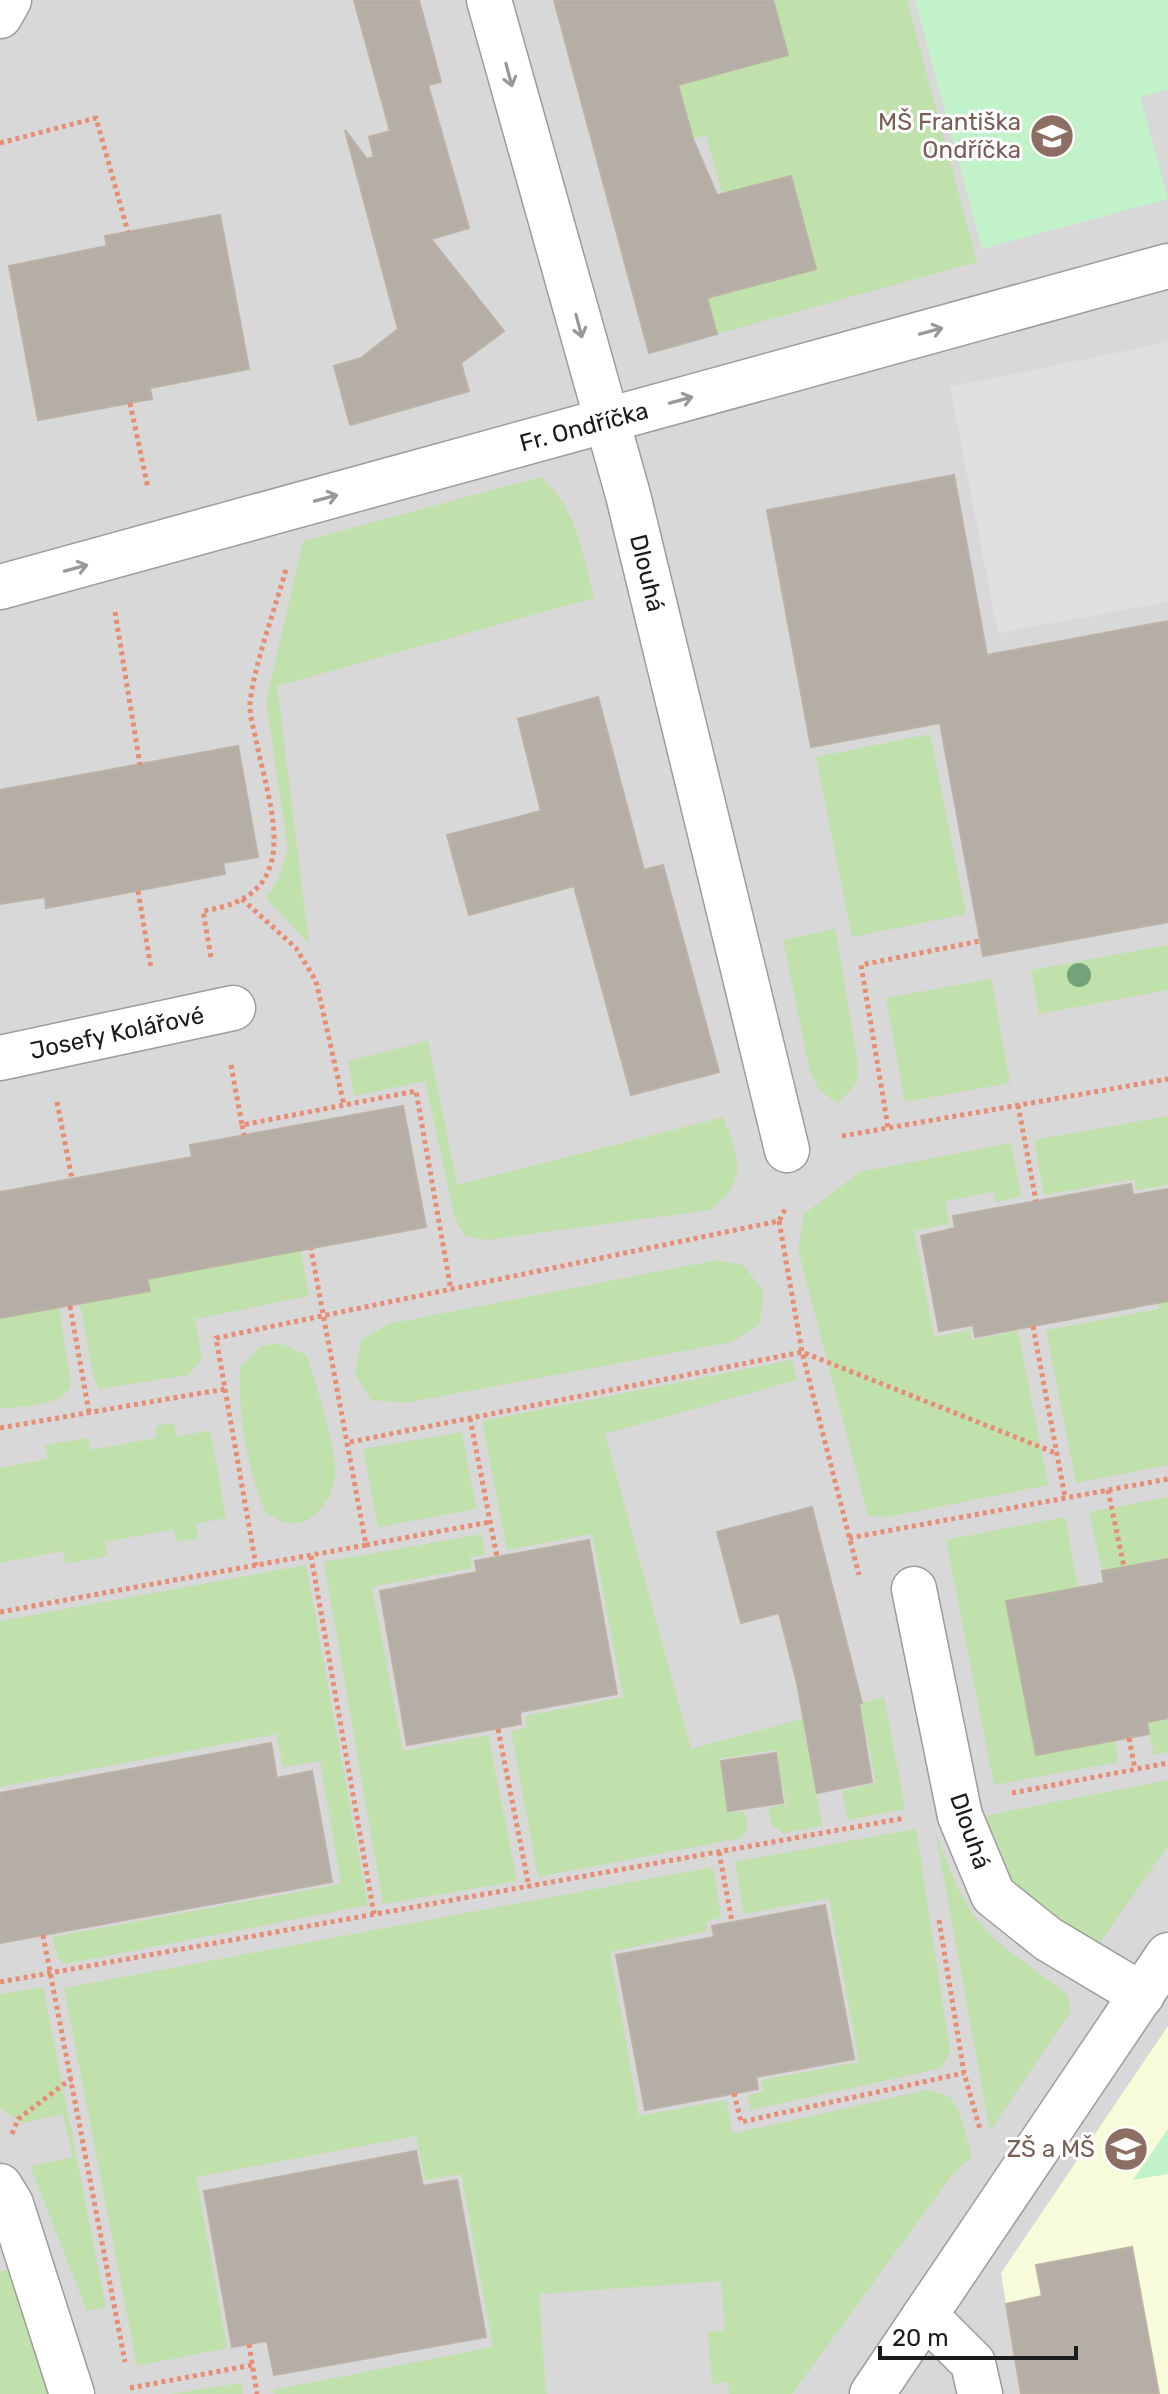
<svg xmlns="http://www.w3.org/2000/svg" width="1168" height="2394" viewBox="0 0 1168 2394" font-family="Rubik,sans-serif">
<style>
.residential{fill:#d8d8d8}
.education{fill:#f7fbda}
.grass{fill:#c0e1ab}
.park{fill:#c1f2ca}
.parking{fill:#dfdfdf}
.building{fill:#b4aea7;stroke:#bbb1a5;stroke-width:2}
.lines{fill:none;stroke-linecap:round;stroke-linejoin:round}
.minor-casing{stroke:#9c9c9c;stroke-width:47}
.path{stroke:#e98c74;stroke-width:5;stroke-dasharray:4 4;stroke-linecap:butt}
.minor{stroke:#fff;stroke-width:44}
.tree{fill:#76a47a}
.oneway{stroke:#989898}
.labels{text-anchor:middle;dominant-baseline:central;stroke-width:6;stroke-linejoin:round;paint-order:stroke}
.education-label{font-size:24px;fill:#785e54;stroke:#fff;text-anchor:end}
.street-label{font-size:24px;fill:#1b1b1b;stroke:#fff}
</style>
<rect width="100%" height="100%" fill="#ebe9e1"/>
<rect class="residential" x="0" y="0" width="1168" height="2394"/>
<polygon class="education" points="1168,2026 1168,2394 1159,2394 1042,2296 1006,2304 1001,2273"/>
<g class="grass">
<polygon points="608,0 907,0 977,262 717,334 706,295 740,229 755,285 815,269 791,176 722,193 706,135 693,139 682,115 679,85 788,55 778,20 573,70 561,31 600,19"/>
<path d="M541 477C577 509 582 552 594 598L277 686 309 944 266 898 278 879 288 850 266 702 303 541Z"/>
<polygon points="930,734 966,914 852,937 816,757"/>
<polygon points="835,929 858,1063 856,1084 838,1103 819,1090 810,1072 783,940"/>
<polygon points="1168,945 1168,990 1039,1014 1031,970"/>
<polygon points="991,979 1010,1083 905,1102 886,998"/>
<path d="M428 1041 457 1185 723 1117C739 1160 749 1177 711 1210L486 1240 465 1236 455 1219 425 1081 354 1096 348 1061Z"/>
<polygon points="1168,1116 1168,1185 1137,1190 1134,1179 1044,1195 1034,1140"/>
<polygon points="1011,1143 1021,1197 996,1202 993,1192 945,1201 949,1224 914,1231 934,1337 970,1330 972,1340 1018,1331 1048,1485 887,1517 868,1516 798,1250 804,1214 860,1172"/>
<polygon points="301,1251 309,1296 195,1319 202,1358 189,1375 99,1389 94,1379 80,1305 149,1291 147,1279"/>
<polygon points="717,1260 744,1265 764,1293 759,1325 731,1342 405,1403 371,1400 355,1374 361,1340 388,1324"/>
<polygon points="1168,1295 1168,1465 1076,1483 1046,1330 1159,1309 1157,1297"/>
<path d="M59 1308 71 1385C62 1408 22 1405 0 1409V1318Z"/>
<path d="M280 1343 306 1355C315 1379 337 1450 335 1475 334 1497 314 1527 289 1523 282 1522 273 1516 266 1514 247 1470 238 1415 240 1368L259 1347Z"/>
<polygon points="792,1360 797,1380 605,1434 691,1749 884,1697 905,1809 848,1820 842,1791 876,1783 863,1720 804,1732 822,1826 783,1833 771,1824 768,1808 786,1804 776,1750 720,1759 728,1813 744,1811 748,1827 741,1838 538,1877 511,1731 527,1727 525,1716 623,1697 592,1534 507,1550 482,1421"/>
<polygon points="174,1423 177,1437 210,1430 226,1518 195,1524 198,1538 177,1542 174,1529 105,1542 107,1556 66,1564 63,1551 0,1563 0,1468 48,1459 45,1445 88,1438 91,1450 156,1438 156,1426"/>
<polygon points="462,1432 476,1509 378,1527 363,1449"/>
<polygon points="1168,1497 1168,1559 1102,1571 1089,1512"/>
<polygon points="1065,1517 1078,1588 1006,1601 1036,1754 1115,1740 1118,1762 994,1785 946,1540"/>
<polygon points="482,1534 485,1555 470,1557 472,1568 372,1587 403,1751 488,1735 517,1881 383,1904 324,1562"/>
<polygon points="306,1565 368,1905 65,1964 58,1958 52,1937 341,1884 320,1761 283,1767 276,1734 0,1787 0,1621"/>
<polygon points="1168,1718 1168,1752 1154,1755 1147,1722"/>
<polygon points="1168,1780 1168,1845 1100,1943 1052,1917 1011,1887 979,1817"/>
<polygon points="916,1829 950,2052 942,2068 750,2110 748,2095 763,2092 761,2080 859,2062 829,1898 744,1914 735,1862"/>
<path d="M935 1830C948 1868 963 1909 994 1938 1017 1959 1044 1975 1067 1995L1071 2011 990 2131Z"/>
<polygon points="713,1867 721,1917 706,1922 707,1931 610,1952 639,2116 726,2100 732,2134 927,2090 950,2096 960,2115 972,2156 952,2175 792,2394 729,2394 728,2382 712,2384 708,2332 725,2330 721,2281 539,2294 546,2394 274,2394 273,2390 493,2347 461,2174 425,2180 416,2136 196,2177 227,2348 137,2366 64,1988"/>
<polygon points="43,1987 106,2308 87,2311 30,2166 73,2157 63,2114 22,2123 0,2108 0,1994"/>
<polygon points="7,2270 51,2394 0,2394 0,2271"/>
<polygon points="241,2383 243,2394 170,2394"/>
</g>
<g class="park">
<polygon points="915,0 1168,0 1168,89 1140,97 1168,199 982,249"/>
<polygon points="1168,2129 1168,2174 1133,2180"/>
</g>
<polygon class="parking" points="1168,342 1168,602 998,633 950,387"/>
<g class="building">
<polygon points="354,0 419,0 441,82 428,85 469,228 431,239 504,331 461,363 469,391 350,425 334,366 361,358 398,329 345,130 367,159 374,157 369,137 390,131"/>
<polygon points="554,0 773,0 788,55 678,85 693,139 717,195 791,176 816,269 707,298 717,334 649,353"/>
<polygon points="220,215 249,369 150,388 152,399 38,420 9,266 107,246 105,236"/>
<polygon points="954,475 987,655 1168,621 1168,922 983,956 940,723 811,747 767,510"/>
<polygon points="598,697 644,870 663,865 719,1072 631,1095 574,886 469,915 447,835 541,811 518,719"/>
<polygon points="238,746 258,857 223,863 225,874 46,908 45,897 0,904 0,790"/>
<polygon points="403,1106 426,1227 147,1279 150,1291 0,1318 0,1192 192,1157 190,1145"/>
<polygon points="1131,1184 1133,1195 1168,1189 1168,1301 975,1337 973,1325 939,1331 921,1236 955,1228 953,1216"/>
<polygon points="812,1507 862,1703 859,1704 872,1782 817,1793 797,1683 779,1613 741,1623 717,1532"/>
<polygon points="589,1540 617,1694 520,1712 521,1724 407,1745 380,1591 477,1572 475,1561"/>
<polygon points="1168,1559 1168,1718 1147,1722 1149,1734 1036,1755 1006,1601 1104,1583 1102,1571"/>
<polygon points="271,1743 277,1778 312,1771 332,1882 0,1943 0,1793"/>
<polygon points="776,1753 783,1803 728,1811 721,1761"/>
<polygon points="825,1905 854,2059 756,2077 758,2089 645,2110 616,1955 714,1937 712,1926"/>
<polygon points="416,2151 423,2186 457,2180 486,2337 274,2375 267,2341 232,2347 204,2191"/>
<polygon points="1132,2247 1159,2394 1021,2394 1006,2304 1042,2296 1036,2265"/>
</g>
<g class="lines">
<g class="minor-casing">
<g id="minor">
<polyline points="489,0 628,495 787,1150"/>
<polyline points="0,16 9,0"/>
<polyline points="0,587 1168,266"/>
<polyline points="0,1058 233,1008"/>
<polyline points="914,1589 960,1816 993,1895 1048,1939 1142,1995"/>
<polyline points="0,2186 11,2204 72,2394"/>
<polyline points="925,2315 973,2363 980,2394"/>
<polyline points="872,2394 1168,1955"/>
</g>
</g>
<g class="path">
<polyline points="0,143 96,118 128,232"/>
<polyline points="130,403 148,488"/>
<polyline points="115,612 140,765"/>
<polyline points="138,891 151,968"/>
<polyline points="242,899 296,948 316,981 344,1105"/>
<path d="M211 957 203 911C306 896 271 813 256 740 254 729 249 715 250 703 254 665 276 606 287 566"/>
<polyline points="231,1065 242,1125 416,1091 451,1290"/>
<polyline points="57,1102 72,1179"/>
<polyline points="1018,1105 1036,1201"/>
<polyline points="242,1125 244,1135"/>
<polyline points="888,1127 861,965 980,941"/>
<polyline points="842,1136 1168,1079"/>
<polyline points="779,1221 802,1352 859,1575"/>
<polyline points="70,1306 89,1412"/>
<polyline points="1033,1326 1065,1497"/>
<polyline points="225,1389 256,1566"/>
<polyline points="470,1418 497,1557"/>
<polyline points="0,1428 225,1389 216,1338 779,1221 787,1206"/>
<polyline points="350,1442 802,1352 1058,1454"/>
<polyline points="1108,1490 1124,1567"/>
<polyline points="849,1538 1168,1479"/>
<polyline points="366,1545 490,1522"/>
<polyline points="311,1556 374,1914"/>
<polyline points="0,1612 366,1545 311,1249"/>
<polyline points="498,1729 529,1887"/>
<polyline points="1129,1738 1135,1769"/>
<polyline points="1012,1793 1168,1763"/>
<polyline points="719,1852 732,1922"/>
<polyline points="939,1920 964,2073 980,2129"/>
<polyline points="43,1935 125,2362"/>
<polyline points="0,1982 905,1818"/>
<polyline points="734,2093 741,2122 964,2073"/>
<polyline points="12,2134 18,2119 72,2078"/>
<polyline points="249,2344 257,2394"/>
<polyline points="130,2388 252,2365"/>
</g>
<use href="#minor" class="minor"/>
</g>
<circle class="tree" cx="1079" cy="975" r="12"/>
<defs><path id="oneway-shaft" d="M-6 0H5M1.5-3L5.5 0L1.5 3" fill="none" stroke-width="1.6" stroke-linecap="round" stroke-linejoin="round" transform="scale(2)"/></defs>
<g class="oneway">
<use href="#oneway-shaft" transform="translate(509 75) rotate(75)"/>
<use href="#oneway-shaft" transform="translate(579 326) rotate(75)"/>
<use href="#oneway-shaft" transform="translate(931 331) rotate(-15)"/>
<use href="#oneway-shaft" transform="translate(681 400) rotate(-15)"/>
<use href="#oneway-shaft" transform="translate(326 498) rotate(-15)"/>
<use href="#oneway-shaft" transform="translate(76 568) rotate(-15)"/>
</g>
<defs>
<g id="school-disc" transform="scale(2.3)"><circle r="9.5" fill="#8d6e63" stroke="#fff"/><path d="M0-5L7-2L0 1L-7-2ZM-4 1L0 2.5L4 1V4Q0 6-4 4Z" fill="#fff"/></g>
</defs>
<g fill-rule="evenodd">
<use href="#school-disc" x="1052" y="136"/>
<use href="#school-disc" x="1126" y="2149"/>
</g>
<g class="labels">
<g class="education-label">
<text x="1021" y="122">MŠ Františka<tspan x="1021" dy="28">Ondříčka</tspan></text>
<text x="1095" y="2149">ZŠ a MŠ</text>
</g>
<g class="street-label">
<text transform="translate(584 427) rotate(-15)">Fr. Ondříčka</text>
<text transform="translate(647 573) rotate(76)">Dlouhá</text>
<text transform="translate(117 1033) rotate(-12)">Josefy Kolářové</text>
<text transform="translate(970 1831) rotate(71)">Dlouhá</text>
</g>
</g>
<path d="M880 2346v12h196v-12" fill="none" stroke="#1b1b1b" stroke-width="4"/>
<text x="892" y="2346" font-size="24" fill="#1b1b1b" stroke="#ffffff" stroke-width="6" paint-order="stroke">20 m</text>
</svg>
